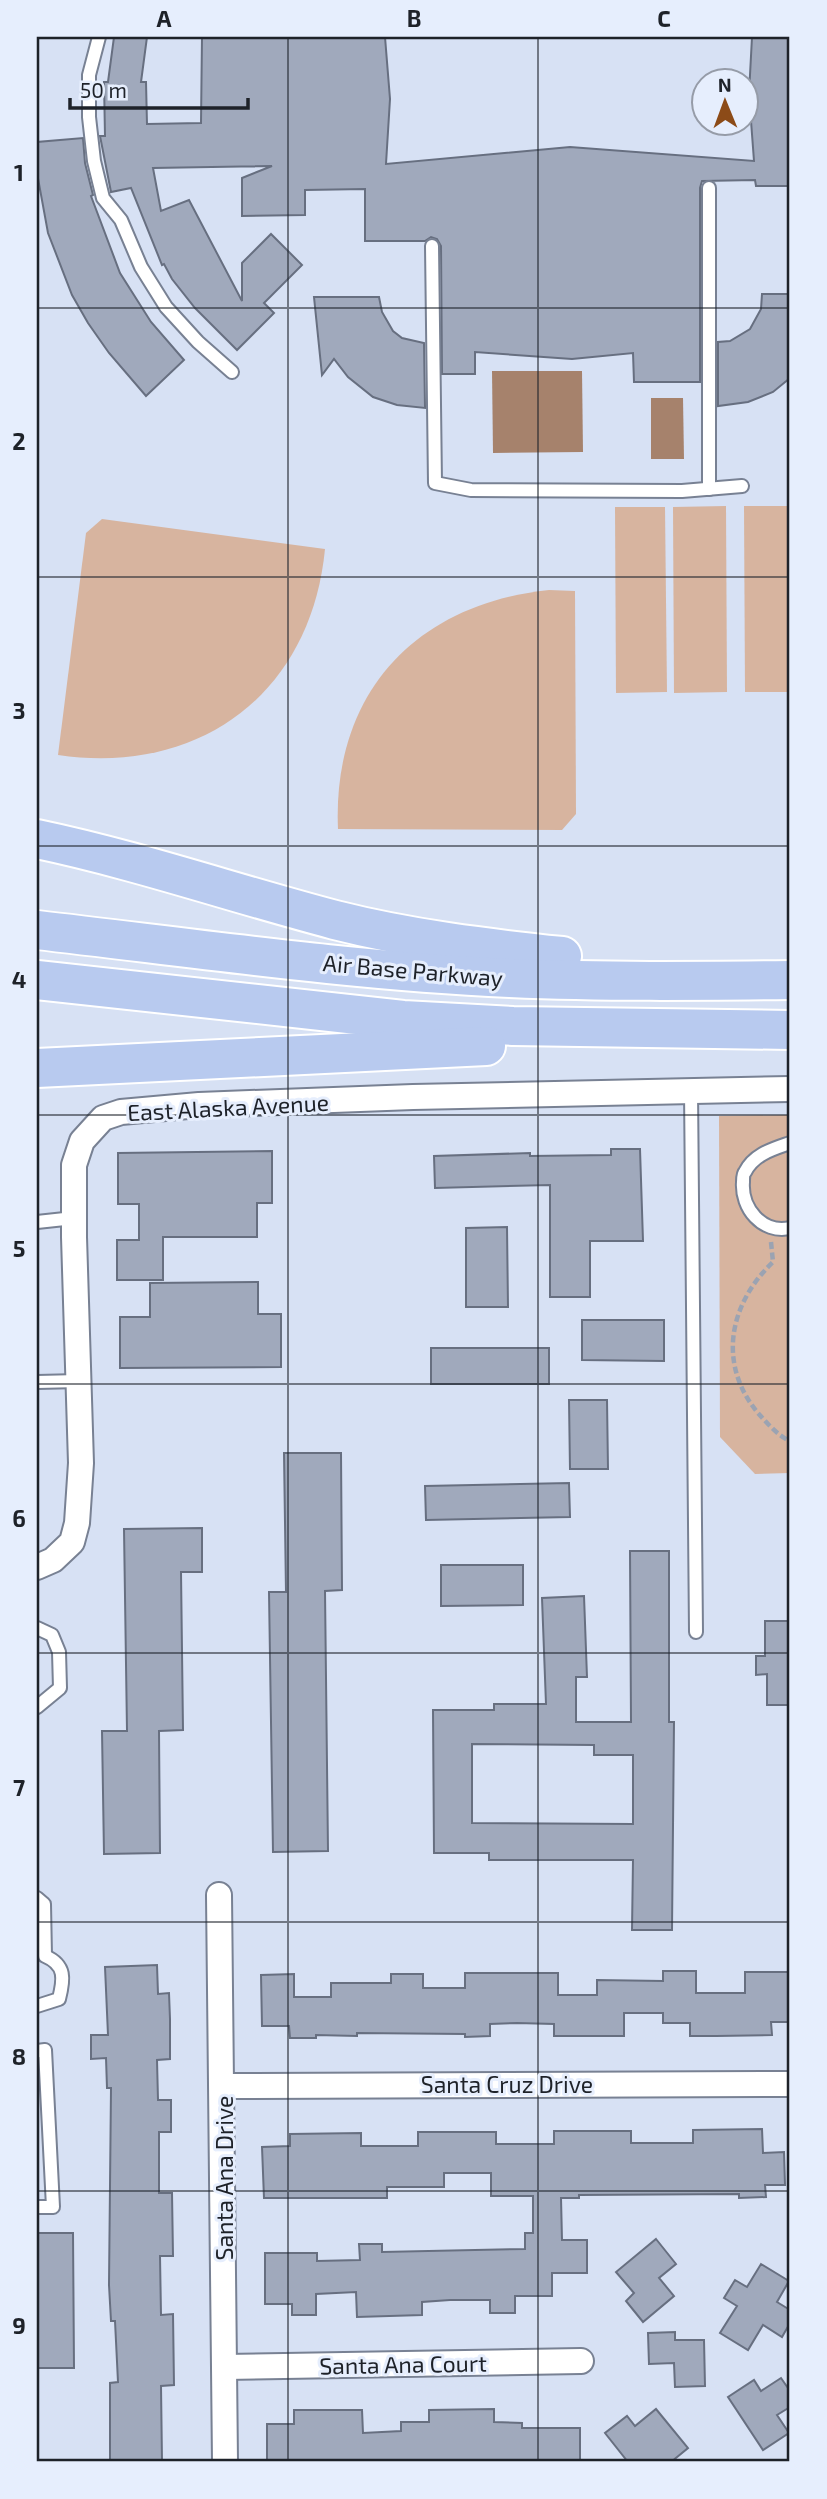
<svg xmlns="http://www.w3.org/2000/svg" width="827" height="2499" viewBox="0 0 827 2499" font-family="'Exo 2',sans-serif">
<style>
.green{fill:#d7b49f}
.water{fill:#a6826c}
.building{fill:#a0a9bc;stroke:#676f80;stroke-width:2;fill-rule:evenodd}
.lines{fill:none;stroke-linecap:round;stroke-linejoin:round}
.service-casing{stroke:#788193;stroke-width:16}
.minor-casing{stroke:#788193;stroke-width:28}
.primary-casing{stroke:#fff;stroke-width:42}
.path{stroke:#9ba3b2;stroke-width:4.5;stroke-dasharray:7 3.5;stroke-linecap:butt}
.service{stroke:#fff;stroke-width:12}
.minor{stroke:#fff;stroke-width:24}
.primary{stroke:#b8caef;stroke-width:38}
.grid{fill:none;stroke:#1e2229;stroke-width:2;stroke-opacity:0.55}
.labels{text-anchor:middle;dominant-baseline:central;stroke-width:6;stroke-linejoin:round;paint-order:stroke}
.street-label{font-size:23px;fill:#1e2229;stroke:#e6eefd}
.neatline{fill:none;stroke:#1e2229;stroke-width:2.5}
.grid-label{font-size:23px;text-anchor:middle;font-weight:bold;fill:#1e2229}
</style>
<rect width="100%" height="100%" fill="#d7e1f4"/>
<g class="green">
<polygon points="726,506 727,692 674,693 673,507"/>
<polygon points="744,506 790,506 790,692 745,692"/>
<polygon points="615,507 665,507 667,692 616,693"/>
<path d="M102 519 325 549C311 693 200 776 58 755L86 533Z"/>
<path d="M549 590 575 591 576 814 562 830 338 829C332 693 416 604 549 590Z"/>
<polygon points="790,1115 790,1473 755,1474 720,1437 719,1116"/>
</g>
<g class="water">
<polygon points="492,371 582,371 583,452 493,453"/>
<polygon points="651,398 683,398 684,459 651,459"/>
</g>
<g class="building">
<polygon points="114,37 147,37 141,82 146,82 147,124 201,123 202,37 385,37 390,99 386,164 570,147 754,161 749,94 752,37 790,37 790,186 756,186 755,180 702,181 700,188 700,382 634,382 633,353 572,359 475,352 475,374 442,374 441,246 437,239 431,237 425,241 365,241 365,189 305,190 305,215 242,216 242,178 272,166 153,168 161,211 189,200 242,301 242,263 271,234 302,265 264,303 274,313 237,350 195,308 172,279 164,264 162,265 131,188 111,192 100,136 105,136 104,82 108,82"/>
<polygon points="83,138 85,163 93,195 91,196 120,273 151,322 184,360 146,396 109,353 88,323 72,295 48,233 37,173 37,142"/>
<polygon points="762,294 790,294 790,378 773,392 748,402 718,406 718,342 730,341 750,329 761,309"/>
<polygon points="314,297 379,297 382,312 393,331 402,338 424,343 425,408 397,405 373,397 348,377 334,359 322,375"/>
<polygon points="611,1149 640,1149 643,1241 590,1241 590,1297 550,1297 550,1185 435,1188 434,1156 530,1153 530,1156 611,1155"/>
<polygon points="272,1151 272,1203 257,1203 257,1237 163,1237 163,1280 117,1280 117,1240 139,1240 139,1204 118,1204 118,1153"/>
<polygon points="507,1227 508,1307 466,1307 466,1228"/>
<polygon points="258,1282 258,1314 281,1314 281,1367 120,1368 120,1317 150,1317 150,1283"/>
<polygon points="582,1320 664,1320 664,1361 582,1360"/>
<rect x="431" y="1348" width="118" height="36"/>
<polygon points="569,1400 607,1400 608,1469 570,1469"/>
<polygon points="284,1453 341,1453 342,1590 325,1591 328,1851 273,1852 269,1592 286,1592"/>
<polygon points="569,1483 570,1517 426,1520 425,1486"/>
<polygon points="202,1528 202,1572 181,1572 183,1730 159,1731 160,1853 104,1854 102,1731 127,1731 124,1529"/>
<path d="M630 1551H669V1722H674L672 1930H632L633 1860H489V1853H434L433 1710H494V1704H546L542 1598 584 1596 587 1677H576V1722H631ZM472 1744 594 1745V1755H633V1824L472 1823Z"/>
<polygon points="441,1565 523,1565 523,1605 441,1606"/>
<polygon points="765,1621 790,1621 790,1705 767,1705 767,1674 756,1675 756,1656 765,1656"/>
<polygon points="157,1965 158,1994 169,1993 170,2019 170,2059 157,2060 158,2100 171,2100 171,2132 159,2132 159,2193 172,2193 173,2256 160,2256 161,2315 173,2314 174,2385 161,2386 162,2462 110,2462 110,2383 118,2382 115,2321 111,2321 109,2285 111,2088 107,2088 106,2058 91,2059 91,2035 108,2035 105,1967"/>
<polygon points="663,1971 696,1971 696,1993 745,1993 745,1972 790,1972 790,2022 771,2022 772,2035 716,2036 690,2036 690,2023 663,2023 663,2013 624,2013 624,2036 554,2036 554,2024 517,2023 490,2024 490,2036 465,2037 465,2034 357,2033 357,2036 316,2035 316,2038 290,2038 289,2026 262,2026 261,1975 294,1974 294,1997 331,1997 331,1983 391,1983 391,1974 423,1974 423,1988 465,1988 465,1973 558,1973 558,1995 597,1995 597,1980 663,1981"/>
<polygon points="762,2129 763,2153 784,2152 785,2185 765,2185 766,2197 739,2198 739,2194 579,2195 579,2198 561,2198 562,2240 587,2240 587,2273 552,2273 552,2296 515,2296 515,2313 490,2313 490,2300 450,2300 422,2302 422,2315 357,2317 356,2292 316,2294 316,2315 292,2315 292,2304 265,2304 265,2253 317,2253 317,2261 360,2260 359,2244 382,2244 382,2252 525,2249 525,2233 533,2233 533,2196 491,2196 491,2173 444,2173 444,2187 387,2187 387,2198 264,2198 262,2147 290,2146 290,2134 361,2133 361,2146 418,2146 418,2132 496,2132 496,2144 554,2144 554,2131 631,2131 631,2143 693,2143 693,2130"/>
<polygon points="37,2233 73,2233 74,2368 37,2368"/>
<polygon points="656,2239 676,2264 659,2278 674,2296 643,2322 626,2301 634,2293 616,2272"/>
<polygon points="761,2264 789,2281 777,2302 790,2310 790,2323 782,2337 763,2325 748,2350 720,2333 737,2306 724,2298 735,2280 747,2287"/>
<polygon points="675,2332 675,2340 704,2340 705,2386 675,2387 674,2363 649,2364 648,2333"/>
<polygon points="781,2378 790,2391 790,2407 777,2415 789,2433 763,2450 728,2397 754,2380 761,2391"/>
<polygon points="494,2409 494,2422 522,2423 522,2428 580,2428 580,2462 267,2462 267,2424 294,2424 294,2410 362,2410 363,2433 401,2431 401,2422 429,2422 429,2410"/>
<polygon points="656,2409 688,2448 671,2462 628,2462 605,2433 627,2416 635,2426"/>
</g>
<g class="lines">
<g class="service-casing">
<g id="service">
<polyline points="99,37 89,75 89,117 94,161 103,198 121,220 141,267 166,307 198,342 232,372"/>
<polyline points="709,188 709,489"/>
<polyline points="432,246 435,483 471,490 682,491 742,486"/>
<polyline points="691,1090 696,1632"/>
<path d="M790 1143C773 1149 754 1154 745 1172 743 1174 743 1179 743 1182 741 1208 762 1234 790 1228"/>
<polyline points="37,1222 74,1218"/>
<polyline points="37,1382 79,1381"/>
<polyline points="37,1628 52,1635 59,1652 60,1688 37,1707"/>
<path d="M37 1898 44 1904 45 1956C66 1965 64 1979 59 1999L37 2006"/>
<polyline points="37,2051 45,2050 53,2207 37,2207"/>
</g>
</g>
<g class="minor-casing">
<g id="minor">
<polyline points="37,1567 53,1560 72,1542 77,1523 81,1463 74,1237 74,1165 82,1141 103,1118 121,1112 199,1105 413,1097 790,1089"/>
<polyline points="219,1895 225,2462"/>
<polyline points="223,2086 790,2084"/>
<polyline points="225,2367 581,2361"/>
</g>
</g>
<g class="primary-casing">
<g id="primary">
<path d="M37 839C137 860 236 894 335 920 410 939 485 948 562 956"/>
<path d="M37 930C194 948 352 971 510 978 603 982 697 981 790 980"/>
<polyline points="37,980 403,1020 513,1026 790,1030"/>
<polyline points="37,1068 486,1046"/>
</g>
</g>
<path class="path" d="M771 1242 773 1262C729 1304 717 1364 758 1413 767 1423 778 1436 790 1441"/>
<use href="#service" class="service"/>
<use href="#minor" class="minor"/>
<use href="#primary" class="primary"/>
</g>
<path class="grid" d="M288 37V2462M538 37V2462M37 308H790M37 577H790M37 846H790M37 1115H790M37 1384H790M37 1653H790M37 1922H790M37 2191H790"/>
<g class="labels">
<g class="street-label">
<text transform="translate(413 970) rotate(5)">Air Base Parkway</text>
<text transform="translate(228 1107) rotate(-3)">East Alaska Avenue</text>
<text x="507" y="2084">Santa Cruz Drive</text>
<text transform="translate(224 2178) rotate(-90)">Santa Ana Drive</text>
<text transform="translate(403 2364) rotate(-1)">Santa Ana Court</text>
</g>
</g>
<rect width="827" height="2499" fill="none" stroke="#e6eefd" stroke-width="77"/>
<g transform="translate(725 102) rotate(359)"><circle r="33" fill="#e6eefd" stroke="#969ca8" stroke-width="2"/>
<path d="M0-5L12 26L0 18L-12 26Z" fill="#8c4b18"/>
<text y="-10" font-size="19" font-weight="bold" text-anchor="middle" fill="#1e2229">N</text>
</g>
<path d="M70 98v10h178v-10" fill="none" stroke="#1e2229" stroke-width="3.5"/>
<text x="80" y="98" font-size="21" fill="#1e2229" stroke="#e6eefd" stroke-width="5" paint-order="stroke">50 m</text>
<rect x="38" y="38" width="750" height="2422" class="neatline"/>
<g class="grid-label">
<text x="164" y="27">A</text>
<text x="414" y="27">B</text>
<text x="664" y="27">C</text>
<text x="19" y="181">1</text>
<text x="19" y="450">2</text>
<text x="19" y="719">3</text>
<text x="19" y="988">4</text>
<text x="19" y="1257">5</text>
<text x="19" y="1527">6</text>
<text x="19" y="1796">7</text>
<text x="19" y="2065">8</text>
<text x="19" y="2334">9</text>
</g>
</svg>
